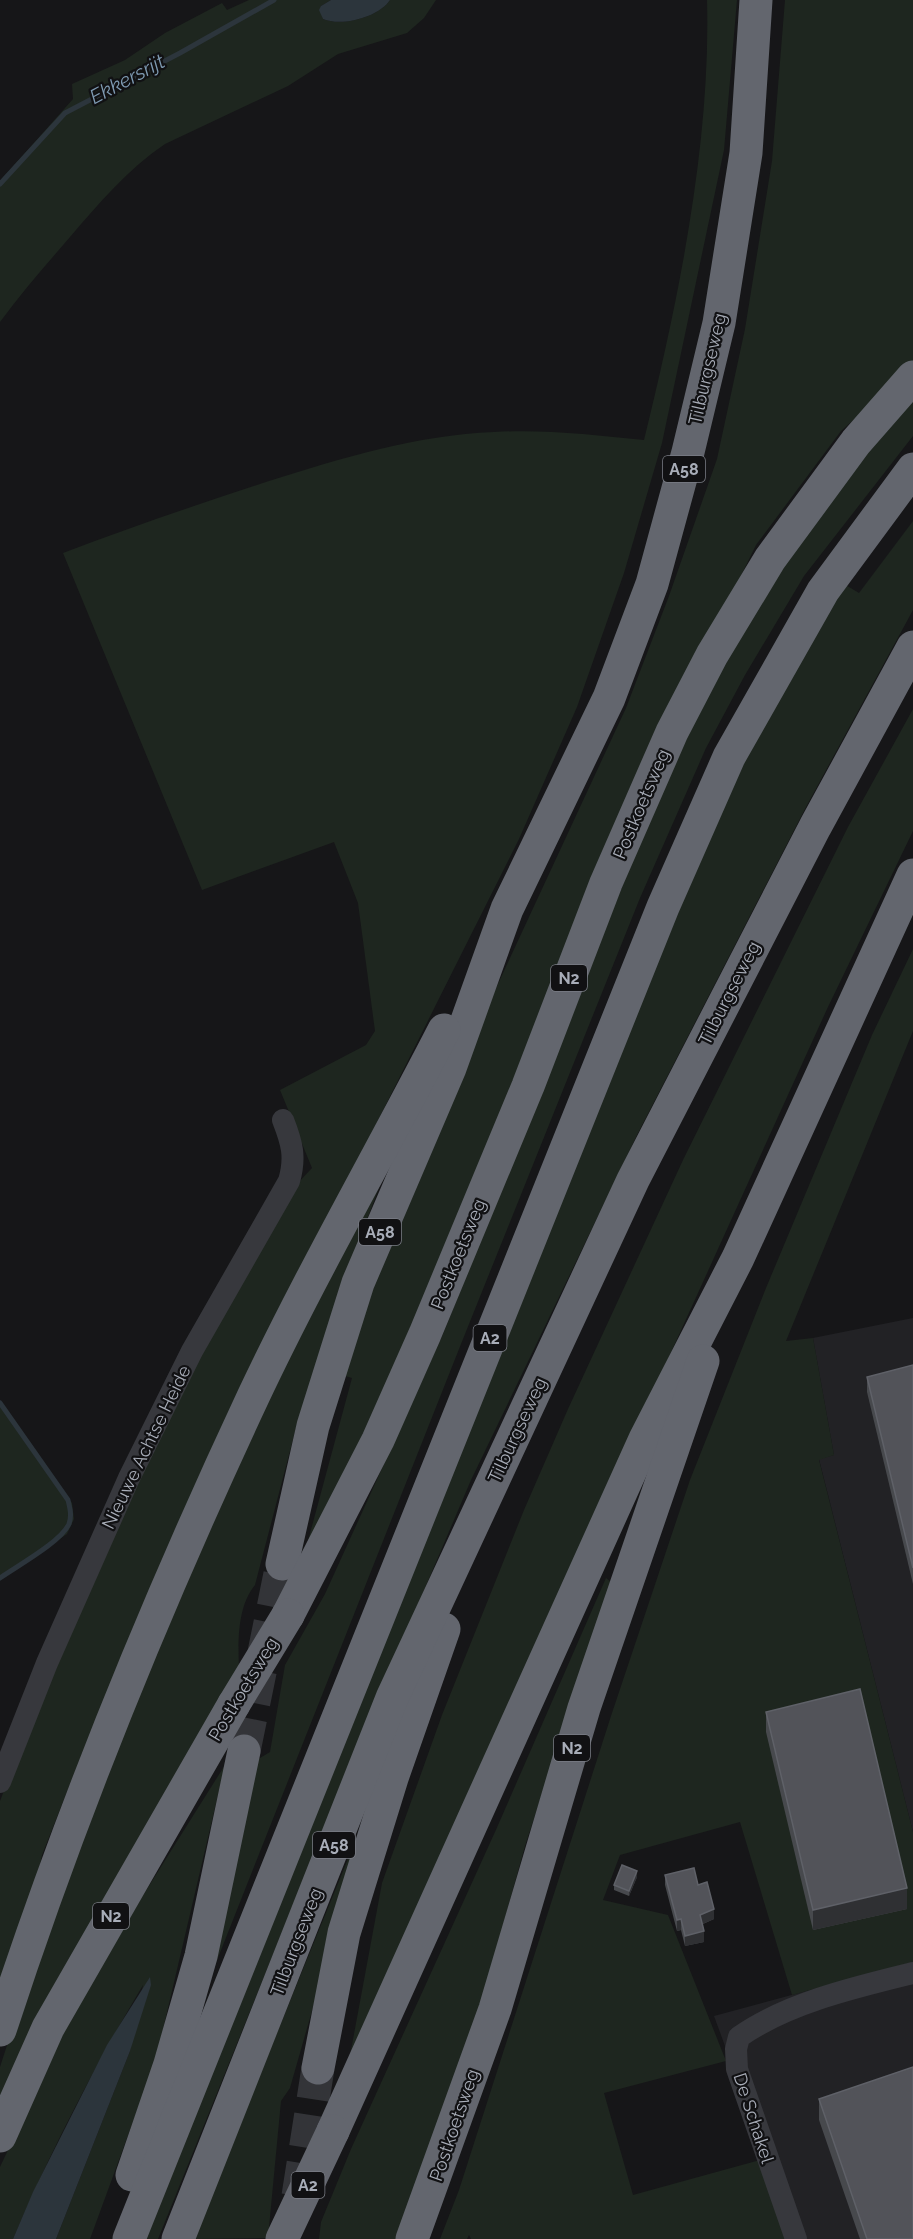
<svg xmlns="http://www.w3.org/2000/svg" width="913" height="2239" viewBox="0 0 913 2239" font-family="Raleway,sans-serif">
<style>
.built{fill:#222225}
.green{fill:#1e261f}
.water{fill:#2c353c}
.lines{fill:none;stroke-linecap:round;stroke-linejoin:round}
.stream{stroke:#2c353c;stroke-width:5}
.highway-tunnel{stroke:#333438;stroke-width:33;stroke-dasharray:33 16;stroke-linecap:butt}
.minor{stroke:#37383d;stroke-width:22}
.highway{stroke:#63666e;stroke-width:33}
.highway-bridge{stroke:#63666e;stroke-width:33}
.wall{fill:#47494d}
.shaded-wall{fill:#2f3033}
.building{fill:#525359;stroke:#5f6168;stroke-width:1.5}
.labels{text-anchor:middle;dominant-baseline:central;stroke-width:4.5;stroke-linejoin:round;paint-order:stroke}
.shield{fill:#111113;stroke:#7b7e86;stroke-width:1.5}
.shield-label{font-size:16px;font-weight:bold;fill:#a8adb8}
.street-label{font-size:18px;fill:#a8adb8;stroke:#111113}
.water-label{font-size:20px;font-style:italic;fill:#7f9bb3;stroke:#111113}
</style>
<rect width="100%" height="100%" fill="#161618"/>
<g class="built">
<polygon points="913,1318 913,1832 819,1459 834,1455 813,1338"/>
<polygon points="913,1962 913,2239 796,2239 714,2016"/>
</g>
<g class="green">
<path d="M249 0H331L321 6 323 19C342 27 379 17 390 0H436L424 18 407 33 338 54 288 86 165 144C128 169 99 203 70 237 46 265 22 292 0 322V181L73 99 72 84 125 60 165 33 222 3 227 10Z"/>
<path d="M707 0H737L724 150 662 443 624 573 577 707 519 839 309 1258 93 1726 42 1855 29 1917 0 2009V1801L53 1666 197 1355 297 1184 312 1168 280 1090 366 1045 375 1031 358 903 334 842 202 890 63 553C131 527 199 504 269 481 342 458 417 435 494 432 544 429 594 435 644 440 678 302 711 143 707 0Z"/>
<polygon points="785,0 913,0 913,362 893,385 841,431 756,545 728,602 421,1319 302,1563 352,1378 338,1374 464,1057 626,708 669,596 717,459 745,329 772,161"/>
<polygon points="913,391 913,436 804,576 745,675 706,748 640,898 461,1344 189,2031 255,1761 270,1752 285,1665 325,1594 443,1334 682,737 777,566"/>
<polygon points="913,521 913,610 806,807 637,1135 471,1480 350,1764 158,2239 141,2239 493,1363 740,762 844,584 859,593"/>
<polygon points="913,709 913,831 827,1009 349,2061 382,1883 442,1715 524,1510 568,1409 683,1160 848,827"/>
<polygon points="913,949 913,1031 786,1341 813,1338 834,1455 819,1460 913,1832 913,1962 792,1995 740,1822 620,1855 603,1900 668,1915 726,2061 604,2093 633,2195 760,2160 785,2239 471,2239 469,2235 467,2239 440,2239 459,2190 611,1716 690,1480 766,1288 872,1035"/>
<path d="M398 1138 345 1277 297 1424 255 1585C237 1607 238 1642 239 1669L0 2113V2067L18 2011 146 1670 265 1402Z"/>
<polygon points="0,1401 72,1503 74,1519 67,1534 0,1579"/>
<polygon points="606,1578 611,1582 525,1846 482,2001 397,2239 319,2239 321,2222 351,2149 495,1832"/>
<path d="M225 1765 156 2059 90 2239H56L130 2051 143 1985C94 2067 50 2152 13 2239H0V2167L64 2031 142 1897Z"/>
<polygon points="372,1800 290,2088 281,2101 268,2238 193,2239"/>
</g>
<g class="water">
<path d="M331 0H390C379 17 342 27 323 19L319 10 321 6Z"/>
<polygon points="150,1977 151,1985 130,2051 56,2239 13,2239 33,2192 107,2045"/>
</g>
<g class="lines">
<g class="stream">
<polyline points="0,184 65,113 180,53 274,0"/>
<path d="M0 1403 68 1500C70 1508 72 1516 69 1524 61 1542 17 1566 0 1578"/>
</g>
<g class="highway-tunnel">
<polyline points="244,1751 282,1564"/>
<polyline points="298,2196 318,2068"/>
</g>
<g class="minor">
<path d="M0 1782 47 1663 129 1478 192 1351 289 1181C296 1157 292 1143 283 1120"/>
<path d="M796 2239 737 2069 736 2049 739 2037C787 2003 856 1987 913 1973"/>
</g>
<g class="highway">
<polyline points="282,1564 313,1426 358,1283 450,1068 507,909 609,698 652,584 688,452 719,323 746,153 756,0"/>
<polyline points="288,1615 378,1440 425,1334 528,1086 606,883 672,732 712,655 770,559 856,442 913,377"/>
<path d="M0 2030C70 1815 157 1602 253 1397 312 1272 381 1153 444 1030"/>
<polyline points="318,2068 344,1933 392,1778 444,1629"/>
<polyline points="333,2131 645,1439 738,1258 913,875"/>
<polyline points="0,2136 48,2028 234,1704"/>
<polyline points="132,2175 170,2064 201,1956 244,1751"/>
<polyline points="129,2239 663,907 729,757 823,591 913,469"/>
<polyline points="178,2239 392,1698 633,1180 815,827 913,647"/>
<polyline points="412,2239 495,2009 584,1708 703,1361"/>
</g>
<g class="highway-bridge">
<polyline points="234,1704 288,1615"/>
<polyline points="282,2239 333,2131"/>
</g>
</g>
<g class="wall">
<polygon points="913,1365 913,1584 867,1392 867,1377"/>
<polygon points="766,1712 907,1909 813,1930 766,1732"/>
<polygon points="665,1875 698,1885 714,1919 703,1924 704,1942 685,1946 681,1930 677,1931 665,1885"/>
<polygon points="637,1877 629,1896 614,1890 614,1885"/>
<polygon points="819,2099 913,2239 860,2239 819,2120"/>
</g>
<g class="shaded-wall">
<polygon points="637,1871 637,1877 629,1896 629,1891"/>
<polygon points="907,1888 907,1909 813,1930 813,1910"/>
<polygon points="714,1909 714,1919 700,1925 700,1915"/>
<polygon points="681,1919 681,1930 677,1931 677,1920"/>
<polygon points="704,1931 704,1942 685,1946 685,1936"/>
</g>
<g class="building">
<polygon points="913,1365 913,1568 867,1377"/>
<polygon points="860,1689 907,1888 813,1910 766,1712"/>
<polygon points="622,1865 637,1871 629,1891 614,1885"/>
<polygon points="694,1868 698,1885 707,1882 714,1909 700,1915 704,1931 685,1936 681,1919 677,1920 665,1875"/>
<polygon points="913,2067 913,2239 867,2239 819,2099"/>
</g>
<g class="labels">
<g class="shield">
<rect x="663" y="456" width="42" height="26" rx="4.5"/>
<rect x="551" y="965" width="36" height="26" rx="4.5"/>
<rect x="359" y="1219" width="42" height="26" rx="4.5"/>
<rect x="473.5" y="1325" width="33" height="26" rx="4.5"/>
<rect x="554" y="1735" width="36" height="26" rx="4.5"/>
<rect x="313" y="1832" width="42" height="26" rx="4.5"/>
<rect x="93" y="1903" width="36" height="26" rx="4.5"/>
<rect x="291.5" y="2172" width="33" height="26" rx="4.5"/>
</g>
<g class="shield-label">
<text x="684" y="469">A58</text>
<text x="569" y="978">N2</text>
<text x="380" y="1232">A58</text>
<text x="490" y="1338">A2</text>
<text x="572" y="1748">N2</text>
<text x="334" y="1845">A58</text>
<text x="111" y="1916">N2</text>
<text x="308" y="2185">A2</text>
</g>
<g class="street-label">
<text transform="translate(707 369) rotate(-77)">Tilburgseweg</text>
<text transform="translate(641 804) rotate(-67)">Postkoetsweg</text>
<text transform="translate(729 993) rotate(-63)">Tilburgseweg</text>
<text transform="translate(458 1254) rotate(-68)">Postkoetsweg</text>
<text transform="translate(517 1430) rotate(-65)">Tilburgseweg</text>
<text transform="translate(146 1447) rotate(-64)">Nieuwe Achtse Heide</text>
<text transform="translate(243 1689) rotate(-59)">Postkoetsweg</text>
<text transform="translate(296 1942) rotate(-69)">Tilburgseweg</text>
<text transform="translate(754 2118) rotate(72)">De Schakel</text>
<text transform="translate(454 2125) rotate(-71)">Postkoetsweg</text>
</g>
<g class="water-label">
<text transform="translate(127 79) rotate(-28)">Ekkersrijt</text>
</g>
</g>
</svg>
